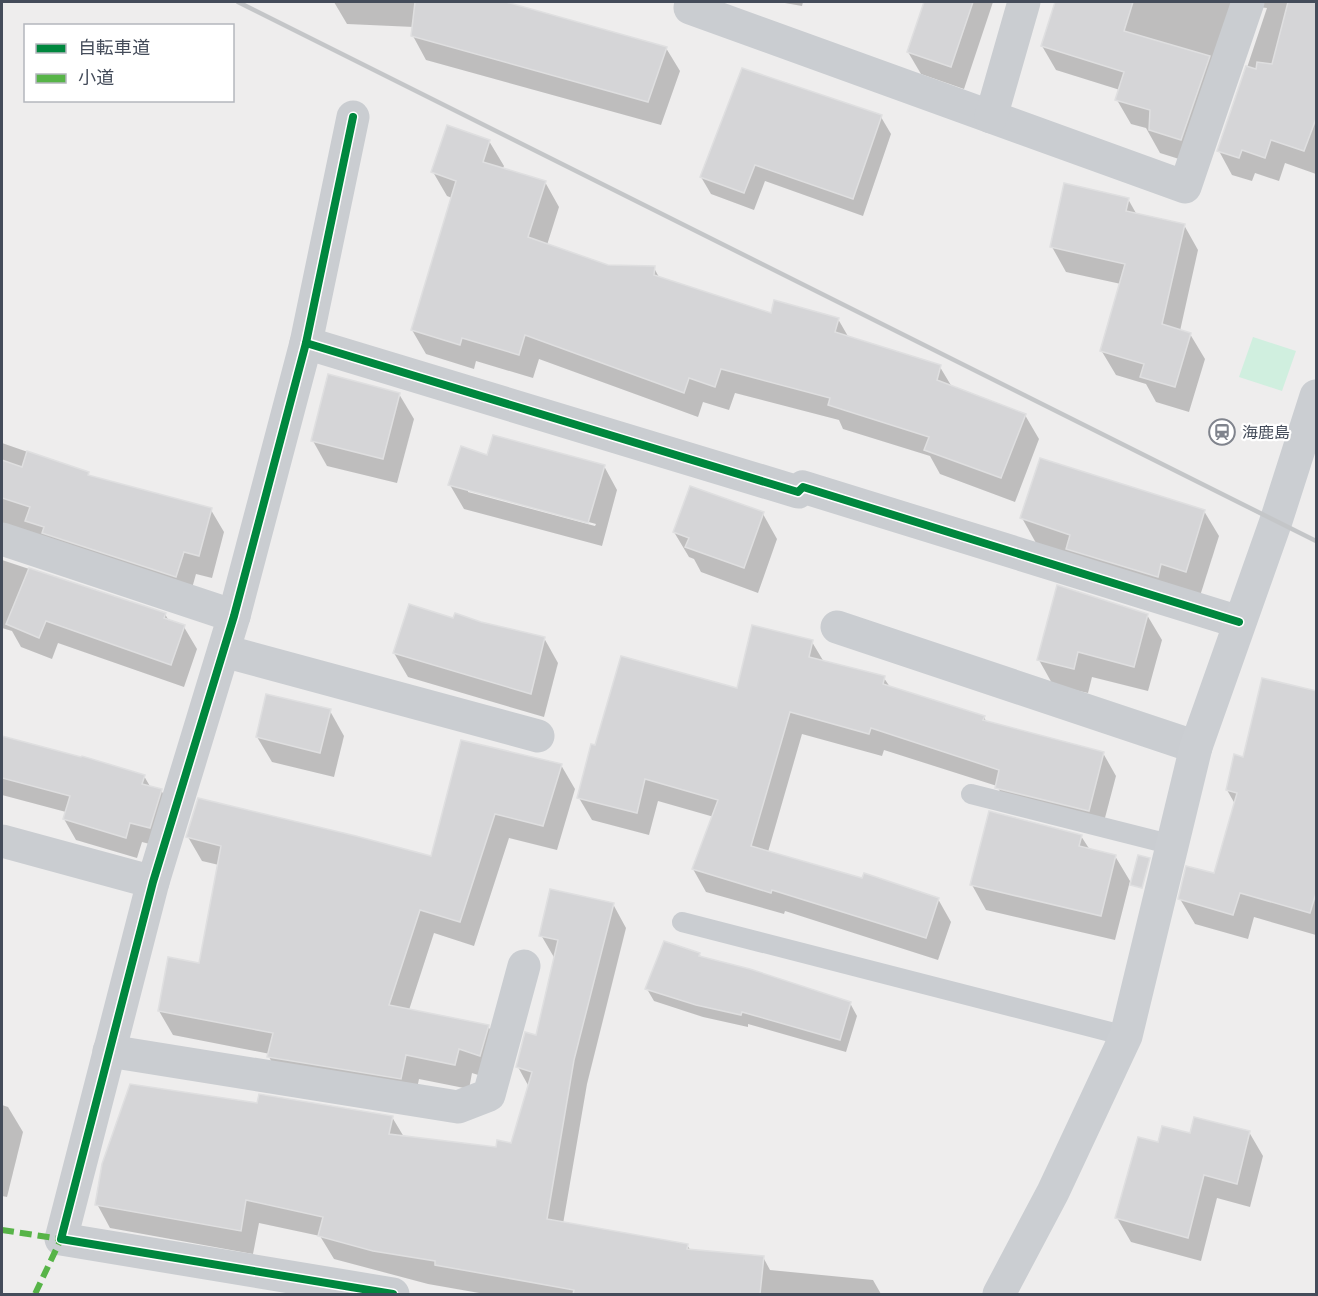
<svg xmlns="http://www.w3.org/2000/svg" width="1318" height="1296" viewBox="0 0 1318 1296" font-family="'Asap Condensed','Noto Sans JP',sans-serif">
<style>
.green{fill:#d0efdf}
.shadow{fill:#0003;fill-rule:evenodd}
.building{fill:#d5d5d7;stroke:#dfdfe0;stroke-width:1.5}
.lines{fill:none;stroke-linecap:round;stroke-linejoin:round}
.lane{stroke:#cacdd1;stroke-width:20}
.street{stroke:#cacdd1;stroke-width:33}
.secondary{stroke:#cbced2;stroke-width:33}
.rail{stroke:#c4c6c8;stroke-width:4.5}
.quiet{stroke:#57b448;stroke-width:6;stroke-dasharray:12 6;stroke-linecap:butt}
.cycleway-casing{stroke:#fff;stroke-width:11}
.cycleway{stroke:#00873e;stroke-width:8}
.labels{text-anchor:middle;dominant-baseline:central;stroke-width:4.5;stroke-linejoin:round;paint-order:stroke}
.poi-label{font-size:16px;fill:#444c5a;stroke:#fff;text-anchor:start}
</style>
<rect width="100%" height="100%" fill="#eeeded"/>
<polygon class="green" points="1253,337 1296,351 1282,391 1239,377"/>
<g class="shadow">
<polygon points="334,2 501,2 666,48 680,71 661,125 426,60 413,36 414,27 347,24"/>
<polygon points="779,2 803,2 802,6"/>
<polygon points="926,2 993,2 964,89 921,74 908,52"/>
<polygon points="1057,2 1316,2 1316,174 1285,163 1279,181 1255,173 1252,181 1232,175 1219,151 1267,8 1258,7 1195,164 1160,153 1146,128 1131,124 1117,100 1120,90 1056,70 1042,46"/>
<polygon points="881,117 891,134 863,216 765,181 754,210 711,194 701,177"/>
<polygon points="489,141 504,166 502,170 545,182 559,207 547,245 608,266 654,268 660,279 772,315 838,319 849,338 940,367 952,387 1025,415 1039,439 1015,502 940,474 930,456 843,429 839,420 735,393 729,410 703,402 698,417 539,359 533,378 476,361 474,369 426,354 412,330 452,198 447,196 433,172"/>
<polygon points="1128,199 1137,215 1184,225 1198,250 1180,331 1190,334 1205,359 1189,412 1156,402 1146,384 1116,375 1101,350 1121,284 1066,272 1052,247"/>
<polygon points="399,394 414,419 397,483 327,466 313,441"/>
<polygon points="2,443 88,473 90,477 211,510 224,532 212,578 196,574 189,599 2,549"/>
<path d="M488 457 604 466 617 490 602 546 464 509 450 485ZM468 489 596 524 595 526 468 492Z"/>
<polygon points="1204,511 1219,536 1200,596 1036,543 1022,518"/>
<polygon points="763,514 777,539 758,593 701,572 694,559 689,557 674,532"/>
<polygon points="2,560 165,614 169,621 184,627 197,649 184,687 58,643 52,659 21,647 12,631 2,628"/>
<polygon points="1147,615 1162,640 1148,691 1092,677 1088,693 1053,685 1039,660"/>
<polygon points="454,620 480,624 544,638 558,663 544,717 408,677 394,653"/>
<polygon points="812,642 824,662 884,678 890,687 984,717 987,723 1103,753 1116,776 1101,833 1010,810 997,786 884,750 882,756 802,734 768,852 938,899 951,922 938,960 785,911 784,914 706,892 693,869 714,817 658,801 649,835 592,820 579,798 596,747 738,690"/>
<polygon points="1316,693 1316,935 1254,917 1248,939 1195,924 1180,899 1215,875 1235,804 1227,790 1244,758"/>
<polygon points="330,711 344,736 334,777 272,762 257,737"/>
<polygon points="2,738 144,776 151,788 161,790 173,811 161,847 142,842 137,858 76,840 64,819 66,812 2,795"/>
<polygon points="561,765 575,789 557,850 509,838 474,946 434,933 409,1010 488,1026 502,1050 494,1080 472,1073 469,1089 419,1079 414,1103 283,1082 269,1057 270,1054 173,1035 159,1011 201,964 219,865 202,861 188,837 432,858"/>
<polygon points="1081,836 1090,850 1115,856 1130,881 1115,940 986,910 972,885"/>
<polygon points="613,904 626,928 587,1084 563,1224 687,1245 691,1251 763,1257 770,1270 873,1280 881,1294 485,1294 428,1284 334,1259 320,1236 259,1223 253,1254 110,1228 97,1204 259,1104 392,1117 404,1137 497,1149 512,1144 529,1087 518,1067 537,1037 555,959 541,935"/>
<polygon points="699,954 702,958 850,1003 857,1016 846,1052 748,1024 748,1027 703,1017 654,1001 647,989"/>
<polygon points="2,1105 8,1107 23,1132 7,1197 2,1196"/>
<polygon points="1249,1132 1263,1156 1250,1207 1217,1198 1201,1261 1131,1242 1117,1218 1191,1135"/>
</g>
<g class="building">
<polygon points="415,2 506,2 667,47 648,102 411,36"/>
<polygon points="924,2 973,2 951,67 907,52"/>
<polygon points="1055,2 1133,2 1124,31 1210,56 1181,140 1149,130 1150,110 1115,100 1124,72 1041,46"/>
<polygon points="1288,2 1317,2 1317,116 1304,151 1271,140 1265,158 1242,150 1239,158 1217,151 1246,66 1256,69 1257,62 1272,64"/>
<polygon points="742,68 882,115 853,199 755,165 744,193 700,177"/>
<polygon points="447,125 490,140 483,162 546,181 528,237 608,265 655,266 654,275 771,313 774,300 839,318 835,332 941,365 937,380 1026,414 1001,478 924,450 929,437 828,405 830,398 721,369 715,387 689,378 684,393 525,335 519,355 462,338 460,345 411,330 456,181 431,172"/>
<polygon points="1064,183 1129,198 1126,211 1185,224 1162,324 1191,333 1175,387 1140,377 1144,364 1100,351 1125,264 1050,247"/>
<polygon points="328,374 400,393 383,459 311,441"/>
<polygon points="493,435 605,465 588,523 448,485 461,446 487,455"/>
<polygon points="27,451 89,472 88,475 212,508 199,556 184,552 176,577 42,533 44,527 25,521 30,507 2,498 2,460 22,467"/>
<polygon points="1040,458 1205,510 1186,572 1161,564 1158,577 1066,549 1070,535 1020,518"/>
<polygon points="690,486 764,512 744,568 685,547 689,538 673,532"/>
<polygon points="29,568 166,613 164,618 185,625 171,665 46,621 39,638 6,624"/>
<polygon points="1057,585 1148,614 1134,667 1078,652 1074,669 1037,660"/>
<polygon points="409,604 453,618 455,613 481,622 545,637 531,694 393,653"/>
<polygon points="752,625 813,640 809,657 885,676 883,684 985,716 983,720 1104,752 1089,811 995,788 999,770 871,728 869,734 790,712 751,846 862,878 864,873 939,898 926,938 772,890 771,893 692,869 718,800 645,779 637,813 577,798 591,744 595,745 621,656 737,688"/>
<polygon points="1262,678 1317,691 1317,890 1310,913 1240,893 1233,915 1178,899 1186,866 1214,873 1237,793 1226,790 1234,754 1243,757"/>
<polygon points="266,694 331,709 320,753 256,737"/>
<polygon points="2,736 81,757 82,756 145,775 142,784 162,789 150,828 130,823 126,838 63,819 70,796 2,778"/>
<polygon points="461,740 562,764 543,826 495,814 460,922 420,910 389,1005 489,1025 480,1056 459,1049 455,1065 406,1055 401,1079 267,1057 273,1033 158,1011 168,957 199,963 221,846 186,837 198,798 356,836 431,856"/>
<polygon points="989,811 1082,835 1079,846 1116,855 1101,916 970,885"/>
<polygon points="1138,855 1150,858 1142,888 1130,885"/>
<polygon points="550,889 614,903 574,1060 547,1219 688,1244 687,1249 764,1256 760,1294 573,1294 574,1290 435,1265 435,1261 373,1251 318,1236 323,1217 246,1200 241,1231 95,1205 102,1164 130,1084 257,1103 259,1094 393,1116 389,1134 496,1147 497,1140 511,1143 532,1072 516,1067 525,1032 536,1035 558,940 539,936"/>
<polygon points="664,941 700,953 699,956 750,969 851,1002 840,1040 742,1012 741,1015 696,1005 645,989"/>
<polygon points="1194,1117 1250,1131 1237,1184 1204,1175 1188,1238 1115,1218 1138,1137 1158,1142 1162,1126 1190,1133"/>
</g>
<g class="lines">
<g class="lane">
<polyline points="971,794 1173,845"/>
<polyline points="682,922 1126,1036"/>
</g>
<g class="street">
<polyline points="691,2 690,8 1185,187 1248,2"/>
<polyline points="353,117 306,343 234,616 153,882 61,1239 393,1294"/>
<polyline points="991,117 1024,2"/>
<polyline points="306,343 798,492 803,487 1239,622"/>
<polyline points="2,539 234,616"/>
<polyline points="837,627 1196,747"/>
<polyline points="224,651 538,736"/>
<polyline points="2,841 153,882"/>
<polyline points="109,1051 458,1107 489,1095 524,966"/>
</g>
<polyline class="secondary" points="999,1294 1053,1192 1126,1036 1196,747 1276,521 1316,396"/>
<polyline class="rail" points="238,2 1316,541"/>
<polyline class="quiet" points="2,1230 61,1239 35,1294"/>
<g class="cycleway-casing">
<g id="cycleway">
<polyline points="353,117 306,343 234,616 153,882 61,1239 393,1294"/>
<polyline points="306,343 798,492 803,487 1239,622"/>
</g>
</g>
<use href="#cycleway" class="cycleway"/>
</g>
<defs>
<g id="station-ring" transform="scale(1.35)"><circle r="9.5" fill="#fff" stroke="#80848d" stroke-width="1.5"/><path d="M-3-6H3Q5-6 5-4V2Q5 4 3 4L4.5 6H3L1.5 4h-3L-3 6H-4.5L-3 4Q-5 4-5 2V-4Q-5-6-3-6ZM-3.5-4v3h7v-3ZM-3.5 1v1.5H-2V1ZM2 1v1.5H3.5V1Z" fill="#80848d"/></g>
</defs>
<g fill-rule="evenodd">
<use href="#station-ring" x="1222" y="432"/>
</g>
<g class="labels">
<g class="poi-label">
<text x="1242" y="432">海鹿島</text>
</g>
</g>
<rect width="1318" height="1296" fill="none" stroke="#444c5a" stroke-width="6"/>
<rect x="24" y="24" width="210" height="78" fill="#ffffff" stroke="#b4b7bd" stroke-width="1.5"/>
<rect x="36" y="44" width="30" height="9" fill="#00873e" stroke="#b4b7bd" stroke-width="1.5"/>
<text x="78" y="54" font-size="18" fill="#444c5a">自転車道</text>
<rect x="36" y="74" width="30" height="9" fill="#57b448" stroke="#b4b7bd" stroke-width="1.5"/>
<text x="78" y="84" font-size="18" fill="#444c5a">小道</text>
</svg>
